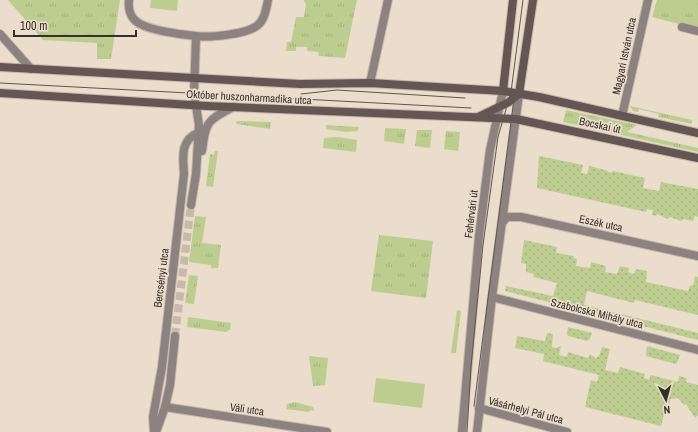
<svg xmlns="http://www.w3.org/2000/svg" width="698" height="432" viewBox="0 0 698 432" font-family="'Archivo Narrow',sans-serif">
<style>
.grass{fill:url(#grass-tufts)}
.garden{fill:url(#garden-dots)}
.pitch{fill:#bdcd90}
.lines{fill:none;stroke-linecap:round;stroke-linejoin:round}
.street-tunnel{stroke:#c7baab;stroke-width:8;stroke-dasharray:8 4;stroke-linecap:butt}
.street-casing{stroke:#c7baab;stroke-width:10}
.secondary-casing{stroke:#c7baab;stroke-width:10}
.street{stroke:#8c827f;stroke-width:8}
.secondary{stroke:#645753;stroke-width:8}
.tram{stroke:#5e574e;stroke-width:1}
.labels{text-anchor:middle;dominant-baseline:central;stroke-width:3.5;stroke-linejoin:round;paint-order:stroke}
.street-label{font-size:11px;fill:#353029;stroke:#ebddcb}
</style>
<defs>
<pattern id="grass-tufts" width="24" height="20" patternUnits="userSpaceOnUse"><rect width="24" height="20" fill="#bdcd90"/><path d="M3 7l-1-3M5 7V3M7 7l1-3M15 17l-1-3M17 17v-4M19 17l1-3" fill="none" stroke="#a3b07c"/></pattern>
<pattern id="garden-dots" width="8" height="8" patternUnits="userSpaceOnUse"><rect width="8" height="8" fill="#bdcd90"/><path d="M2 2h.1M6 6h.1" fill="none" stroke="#a3b07c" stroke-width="1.8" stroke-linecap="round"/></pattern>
</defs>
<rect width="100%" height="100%" fill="#ebddcb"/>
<g class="grass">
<polygon points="8,0 120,0 111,59 97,59 97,43 43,40"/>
<polygon points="304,0 357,0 345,58 319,56 318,52 307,51 307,47 296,47 296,51 286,51 287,42 291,42 296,17 304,17 306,3 304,2"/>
<polygon points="657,0 698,0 698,29 652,17"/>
<polygon points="630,106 692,120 692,124 658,117 659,114 639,109 638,112 633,111"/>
<polygon points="566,110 637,125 627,132 698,148 698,152 563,122"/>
<polygon points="237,121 271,122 270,129 236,124"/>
<polygon points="326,125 359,127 358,131 346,132 326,129"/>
<polygon points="385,128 406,129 404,144 384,141"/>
<polygon points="417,130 432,130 430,148 415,146"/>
<polygon points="446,131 460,132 458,151 444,149"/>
<polygon points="338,137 357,140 356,152 323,148 324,138"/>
<polygon points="215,151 218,151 213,187 206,186 210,154 214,155"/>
<polygon points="195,216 206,217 202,243 221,245 218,268 211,268 211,265 189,262"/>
<polygon points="379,235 433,241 426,298 371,291"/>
<polygon points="189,275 198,276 194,304 185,303"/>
<polygon points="457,310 461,311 456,353 451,353"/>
<polygon points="188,317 231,323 230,330 228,330 227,332 187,327"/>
<polygon points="309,356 328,358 325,385 313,386"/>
<polygon points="295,402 313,407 314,411 310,410 309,412 286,409 287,404"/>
</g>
<g class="garden">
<polygon points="539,156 583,165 581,173 587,174 589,166 606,170 610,173 613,171 645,178 643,188 659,191 661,182 698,189 698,217 695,216 693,221 684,219 681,221 670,217 668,219 657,214 656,216 652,215 653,210 647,209 646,212 537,188"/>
<polygon points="524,240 557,247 556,253 574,256 573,258 577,259 576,266 590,268 591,262 606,266 605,272 617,274 620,266 629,268 628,272 634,274 636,269 647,271 646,282 688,291 690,285 693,286 695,276 698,277 698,315 635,300 634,303 587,291 584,305 698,333 698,340 505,291 506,286 553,296 557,283 533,277 534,274 526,272 526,264 521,263"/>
<polygon points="568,327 592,333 590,339 587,341 568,336 567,334"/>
<polygon points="547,333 553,334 552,347 556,348 561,346 559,355 567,357 568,352 588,358 590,354 596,358 599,356 602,347 610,349 605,370 618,373 620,367 645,374 644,378 649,380 651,375 678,382 679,376 687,378 686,382 698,385 698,415 695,418 686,404 684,405 678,398 670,399 670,403 667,403 661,426 585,407 591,380 597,382 599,375 543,361 544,354 515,348 517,336 545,341"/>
<polygon points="647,346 680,355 677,363 676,364 646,356"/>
</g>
<g class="pitch">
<polygon points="151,0 178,0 177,11 150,8"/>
<polygon points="669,0 689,1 686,14 666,9"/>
<polygon points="376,378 425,384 422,408 373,402"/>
</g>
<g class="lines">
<polyline class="street-tunnel" points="175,336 191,205"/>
<g class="street-casing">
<g id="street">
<path d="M129 0C128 8 130 17 137 22 147 30 183 35 196 36 210 38 248 34 258 25 265 19 266 9 268 0"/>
<polyline points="682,27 698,31"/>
<polyline points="0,34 31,69"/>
<polyline points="370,83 388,0"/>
<polyline points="622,116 648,0"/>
<path d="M202 151C206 122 206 121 233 107"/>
<polyline points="191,205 196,174 199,125 194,93 196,37"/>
<polyline points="502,223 507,217 521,217 698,256"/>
<polyline points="492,297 698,350"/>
<polyline points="165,407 327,432"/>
<polyline points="479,408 567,432"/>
<path d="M154 432 153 417 162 367 184 174C183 158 180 140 198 133"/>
<polyline points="156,432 165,407 170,385 175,336"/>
<polyline points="462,432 479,236 490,150 503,91"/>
<polyline points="477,432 492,297 519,94"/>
</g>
</g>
<g class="secondary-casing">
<g id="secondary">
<polyline points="0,67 300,84 370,83 503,91 539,97 698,133"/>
<polyline points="503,91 513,0"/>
<polyline points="0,93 207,106 516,119 698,158"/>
<polyline points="519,94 533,0"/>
<polyline points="478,117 509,102 519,94"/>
</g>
</g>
<use href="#street" class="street"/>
<use href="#secondary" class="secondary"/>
<g class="tram">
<polyline points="0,83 471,108"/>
<polyline points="301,94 337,90 465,98"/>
<polyline points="474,406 514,99"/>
<polyline points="467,432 471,366 483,245 498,137 511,92 523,0"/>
</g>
</g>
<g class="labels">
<g class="street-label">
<text transform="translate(624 56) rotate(-78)">Magyari István utca</text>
<text transform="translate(249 97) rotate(3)">Október huszonharmadika utca</text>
<text transform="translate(600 125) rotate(12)">Bocskai út</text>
<text transform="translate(471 214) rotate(-83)">Fehérvári út</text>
<text transform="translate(601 223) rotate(12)">Eszék utca</text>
<text transform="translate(161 278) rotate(-83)">Bercsényi utca</text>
<text transform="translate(597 313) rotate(14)">Szabolcska Mihály utca</text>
<text transform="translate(247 409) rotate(8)">Váli utca</text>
<text transform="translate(526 410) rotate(15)">Vásárhelyi Pál utca</text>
</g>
</g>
<g transform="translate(666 400) rotate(174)" stroke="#ebddcb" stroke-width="3" paint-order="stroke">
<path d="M0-3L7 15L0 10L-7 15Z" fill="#353029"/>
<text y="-6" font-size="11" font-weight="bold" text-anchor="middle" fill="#353029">N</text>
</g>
<path d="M14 30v6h122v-6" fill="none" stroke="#353029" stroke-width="2"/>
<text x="20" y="30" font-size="12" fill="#353029" stroke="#ebddcb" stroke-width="3" paint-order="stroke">100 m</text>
</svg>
